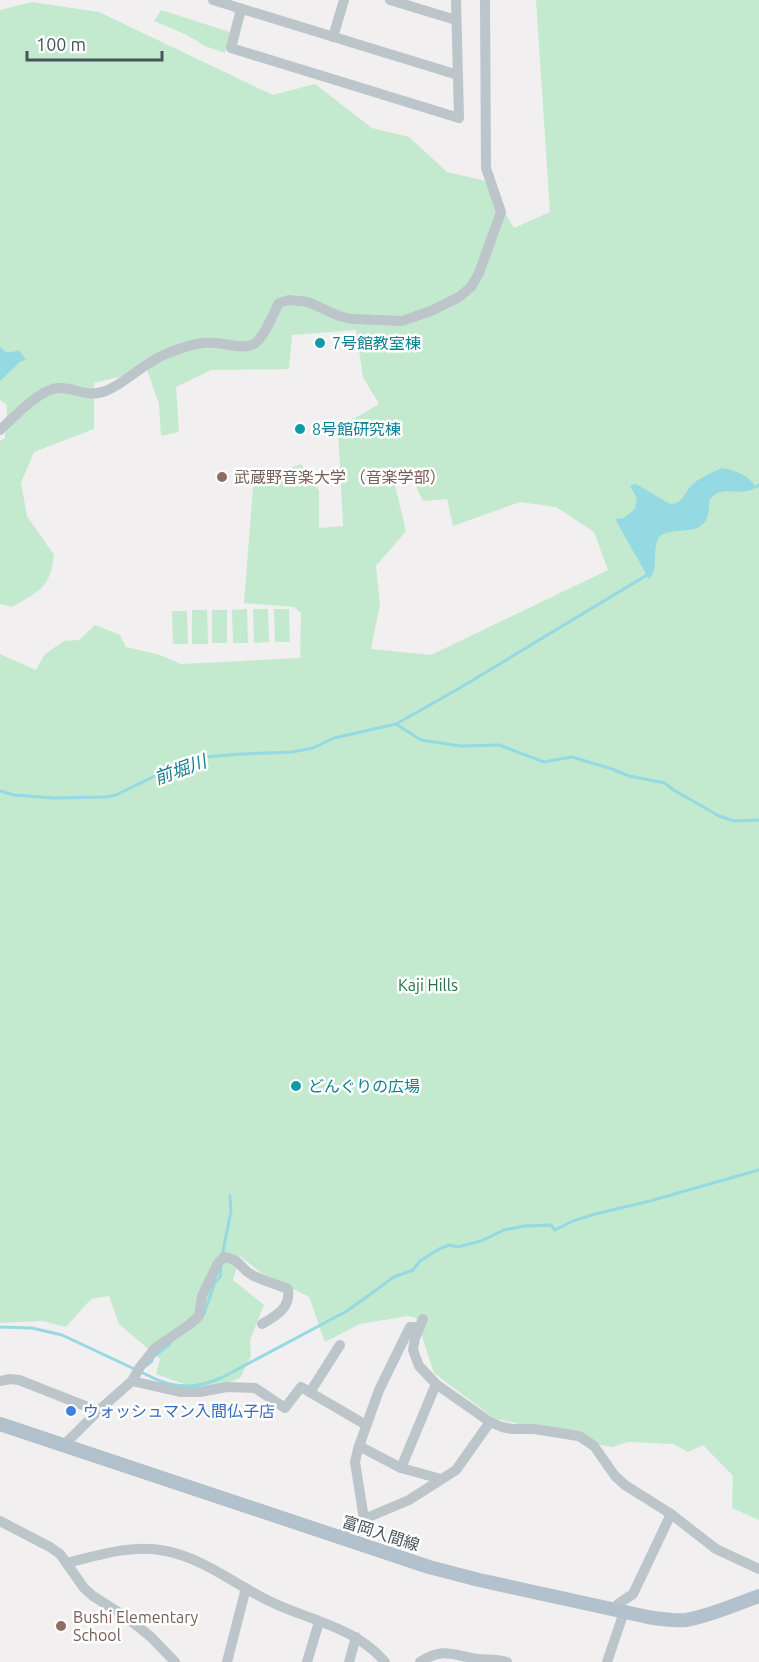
<svg xmlns="http://www.w3.org/2000/svg" width="759" height="1662" viewBox="0 0 759 1662" font-family="Ubuntu,'Noto Sans JP',sans-serif">
<style>
.green{fill:#c3eace;fill-rule:evenodd}
.water{fill:#95d9e2}
.lines{fill:none;stroke-linecap:round;stroke-linejoin:round}
.stream{stroke:#95d9e2;stroke-width:3}
.minor{stroke:#bcc5ca;stroke-width:10}
.major{stroke:#b2c1cb;stroke-width:14}
.culture-dot{fill:#0f9aa8;stroke:#fff;stroke-width:2}
.education-dot{fill:#8d6e63;stroke:#fff;stroke-width:2}
.shop-dot{fill:#3f7fe0;stroke:#fff;stroke-width:2}
.labels{text-anchor:middle;dominant-baseline:central;stroke-width:5;stroke-linejoin:round;paint-order:stroke}
.culture-label{font-size:16px;fill:#0d838f;stroke:#fff;text-anchor:start}
.education-label{font-size:16px;fill:#785e54;stroke:#fff;text-anchor:start}
.park-label{font-size:16px;fill:#227443;stroke:#fff}
.shop-label{font-size:16px;fill:#366cbe;stroke:#fff;text-anchor:start}
.street-label{font-size:16px;fill:#49545a;stroke:#fff}
.water-label{font-size:18px;font-style:italic;fill:#1c808c;stroke:#fff}
</style>
<rect width="100%" height="100%" fill="#f1eff0"/>
<g class="green">
<path d="M536 0H759V1520L732 1508 733 1476 703 1445 688 1452 673 1444 628 1442 612 1447 542 1435 516 1423 495 1419 434 1373 416 1318 408 1316 360 1324 325 1342 309 1297 260 1272 240 1256 233 1280 264 1305 250 1340 251 1356 240 1378 206 1392 156 1374 160 1359 119 1324 109 1296 91 1299 66 1327 42 1321 0 1323V654L36 670 45 654 64 641 79 640 95 625 120 635 126 647 160 655 181 664 300 658 301 613 294 607 244 603 254 475 283 471 301 464 319 491V528L343 526 338 428 379 404 363 377 356 330 292 335 289 369 211 370 176 387 179 432 161 436 159 404 147 370 94 383V429L34 452 21 483 27 516 54 555C50 589 39 591 12 607L0 604V441L5 438 7 405 0 400V10L32 2 99 12 273 95 315 84 372 128 409 137 447 172 486 181 514 228 550 212ZM406 466 423 501 447 499 453 526 520 502 556 507 594 532 608 570 431 655 371 649 380 604 376 566 406 531 392 473Z"/>
<polygon points="161,10 230,32 225,53 205,46 187,35 154,21"/>
<polygon points="247,609 248,643 233,643 232,610"/>
<polygon points="253,609 268,609 269,642 254,643"/>
<polygon points="274,609 289,609 290,642 275,642"/>
<polygon points="192,610 207,610 208,644 192,644"/>
<rect x="212" y="610" width="15" height="33"/>
<polygon points="172,611 187,611 188,644 173,644"/>
</g>
<g class="water">
<path d="M0 346C4 354 11 353 19 350L26 360 20 362 0 381Z"/>
<path d="M722 468C735 470 748 475 756 487 742 499 721 482 709 501 711 543 677 523 659 537 651 550 660 568 649 579L615 519 624 518 635 509 637 498 630 486 634 484H636L670 504C683 504 684 493 691 486 700 477 711 473 722 468Z"/>
</g>
<g class="lines">
<g class="stream">
<polyline points="756,487 759,485"/>
<polyline points="396,724 421,740 461,746 499,745 544,762 572,757 612,769 629,776 665,783 672,789 719,816 734,821 759,820"/>
<polyline points="0,791 14,795 54,798 105,797 116,795 167,770 206,757 241,754 292,752 313,748 334,738 396,724 458,689 647,575"/>
<polyline points="222,1256 231,1211 230,1196"/>
<polyline points="204,1314 215,1282 220,1277 221,1265"/>
<path d="M0 1327 32 1328 62 1335 160 1381C182 1389 200 1387 221 1378L347 1311 394 1277 413 1270 420 1261 439 1249 449 1245 458 1247 481 1241 504 1230 524 1226 551 1225 555 1230 573 1221 595 1214 650 1201 759 1170"/>
<polyline points="147,1365 152,1361 153,1357 170,1344"/>
</g>
<g class="minor">
<polyline points="213,0 458,75"/>
<polyline points="390,0 456,20"/>
<polyline points="241,9 231,48 459,118 456,0"/>
<polyline points="333,37 344,0"/>
<path d="M0 430C13 418 41 388 59 388 79 388 86 399 108 390 123 383 136 371 151 362 163 354 187 345 202 343 216 340 241 350 252 345 263 341 273 314 279 303L289 300 308 302 339 316 352 319 402 321 431 311 459 297 471 287 479 273 501 212 486 168 485 0"/>
<polyline points="423,1319 415,1338 413,1350 419,1366 436,1384 490,1422 502,1427 512,1429 534,1429 579,1436 594,1446 615,1476 625,1485 671,1514 716,1549 759,1569"/>
<polyline points="0,1381 10,1379 19,1380 98,1411"/>
<path d="M132 1381 140 1367 155 1348 190 1324 199 1316 202 1296 218 1263 224 1257C242 1260 239 1268 252 1275 263 1281 276 1284 288 1289 291 1308 276 1316 262 1324"/>
<polyline points="310,1392 340,1345"/>
<polyline points="64,1445 98,1411 132,1381 180,1392 200,1392 227,1387 255,1388 285,1408 301,1387 366,1425"/>
<polyline points="359,1446 401,1468 441,1479"/>
<polyline points="401,1468 436,1384"/>
<polyline points="364,1519 355,1462 358,1449 379,1390 410,1327 419,1327"/>
<polyline points="0,1521 50,1547 60,1554 84,1588 93,1596 126,1617 151,1637 175,1662"/>
<polyline points="341,1538 345,1530 364,1519 409,1500 456,1470 490,1422"/>
<path d="M67 1563C99 1555 133 1544 166 1551 205 1559 234 1584 269 1601 310 1621 354 1626 385 1662"/>
<polyline points="615,1609 618,1604 633,1594 671,1514"/>
<polyline points="227,1662 246,1588"/>
<polyline points="307,1662 319,1622"/>
<polyline points="349,1662 356,1637"/>
<path d="M420 1662C444 1646 454 1656 479 1659 489 1660 497 1659 507 1662"/>
<polyline points="607,1662 624,1612"/>
</g>
<path class="major" d="M0 1424 429 1567 479 1580 648 1617C660 1619 674 1621 686 1620 710 1616 736 1604 759 1596"/>
</g>
<g class="culture-dot">
<circle cx="320" cy="343" r="6"/>
<circle cx="300" cy="429" r="6"/>
<circle cx="296" cy="1086" r="6"/>
</g>
<g class="education-dot">
<circle cx="222" cy="477" r="6"/>
<circle cx="61" cy="1626" r="6"/>
</g>
<circle class="shop-dot" cx="71" cy="1411" r="6"/>
<g class="labels">
<g class="culture-label">
<text x="332" y="343">7号館教室棟</text>
<text x="312" y="429">8号館研究棟</text>
<text x="308" y="1086">どんぐりの広場</text>
</g>
<g class="education-label">
<text x="234" y="477">武蔵野音楽大学 （音楽学部）</text>
<text x="73" y="1617">Bushi Elementary<tspan x="73" dy="18">School</tspan></text>
</g>
<g class="park-label">
<text x="428" y="985">Kaji Hills</text>
</g>
<g class="shop-label">
<text x="83" y="1411">ウォッシュマン入間仏子店</text>
</g>
<g class="street-label">
<text transform="translate(381 1533) rotate(18)">富岡入間線</text>
</g>
<g class="water-label">
<text transform="translate(180 769) rotate(-20)">前堀川</text>
</g>
</g>
<path d="M27 51v9h135v-9" fill="none" stroke="#49545a" stroke-width="3"/>
<text x="36" y="51" font-size="18" fill="#49545a" stroke="#ffffff" stroke-width="4.5" paint-order="stroke">100 m</text>
</svg>
